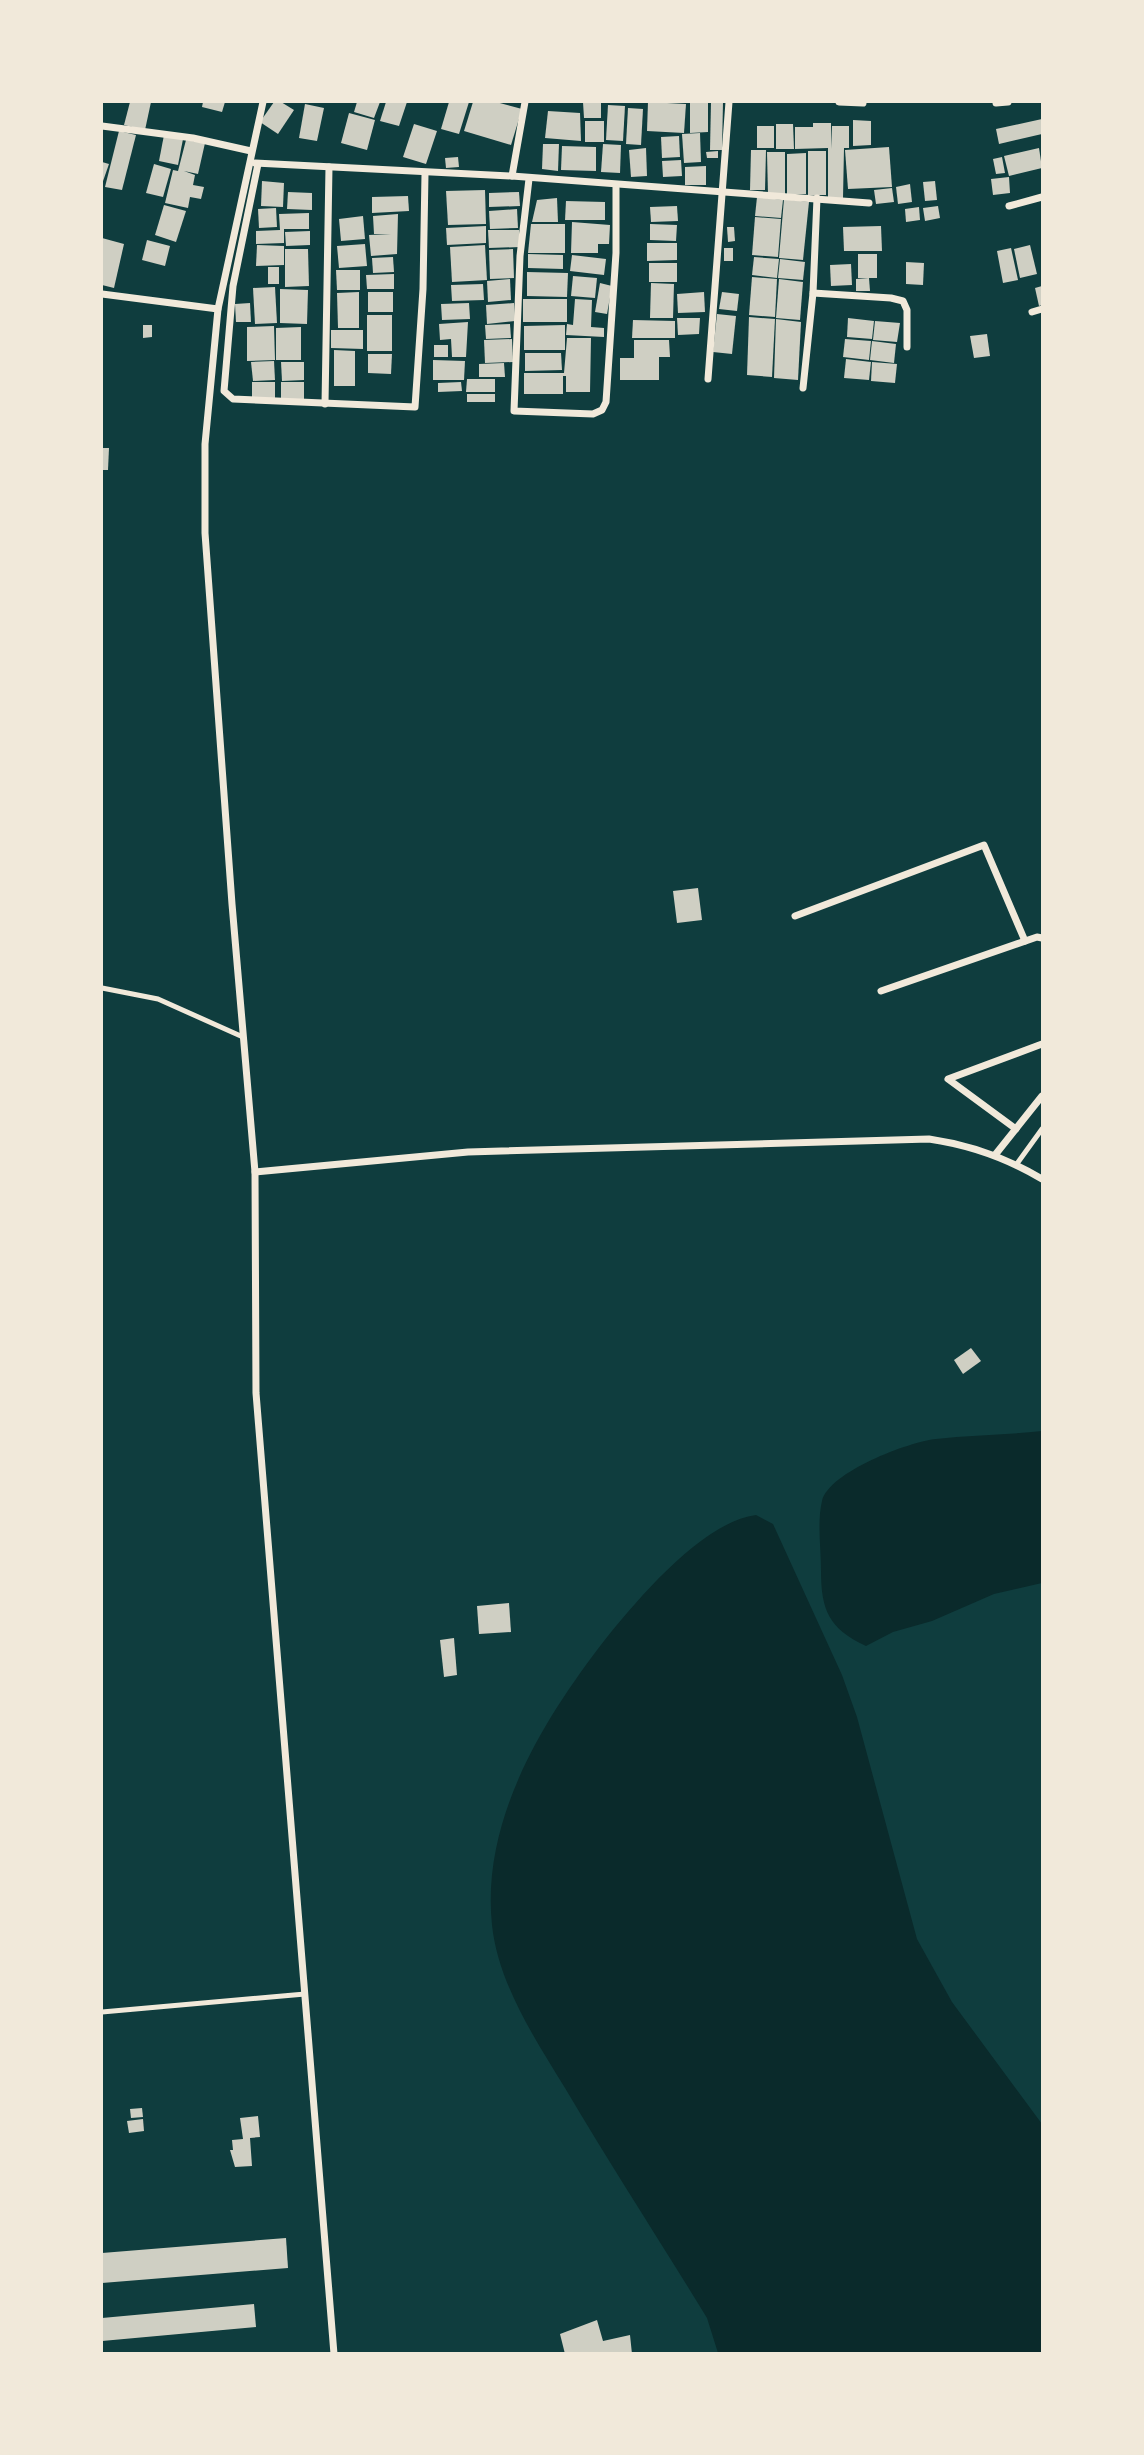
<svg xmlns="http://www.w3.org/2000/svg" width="1144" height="2455" viewBox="0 0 1144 2455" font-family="Bitter,serif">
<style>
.water{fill:#0a2a2b}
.building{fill:#cfcfc3}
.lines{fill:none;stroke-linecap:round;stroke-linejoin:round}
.service{stroke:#f1e9da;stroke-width:5}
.minor{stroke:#f1e9da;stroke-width:7}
</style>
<rect width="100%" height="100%" fill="#0f3d3e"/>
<g class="water">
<path d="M1042 1431V1583L994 1594 932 1621 893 1632 866 1646C829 1629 821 1610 821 1571 821 1549 817 1522 822 1501 829 1472 908 1442 936 1439 971 1435 1007 1435 1042 1431Z"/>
<path d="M756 1515 773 1524 842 1675 857 1717 917 1939 952 2002 1042 2124V2353H718L707 2318C660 2241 611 2166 565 2088 535 2039 498 1983 492 1925 481 1820 543 1720 604 1641 637 1600 702 1522 756 1515Z"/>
</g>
<g class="building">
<polygon points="130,102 151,102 145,130 124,125"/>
<polygon points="203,102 225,102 222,112 202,107"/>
<polygon points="274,102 281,102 294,110 278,134 260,122"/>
<polygon points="357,102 380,102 374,118 354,112"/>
<polygon points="386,102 407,102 399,126 380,121"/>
<polygon points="449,102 469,102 459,134 441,129"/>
<polygon points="473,102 496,102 522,109 511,145 464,131"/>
<polygon points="583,102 601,102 601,118 584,118"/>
<polygon points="648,102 686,104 684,133 647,131"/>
<polygon points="711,102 723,102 722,150 710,150"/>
<polygon points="690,103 708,103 708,132 690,133"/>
<polygon points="305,104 324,108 317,141 299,138"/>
<polygon points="608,105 625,106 623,141 606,140"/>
<polygon points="628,108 643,109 641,145 626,144"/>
<polygon points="548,111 580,113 581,141 545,138"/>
<polygon points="349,113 375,120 367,150 341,143"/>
<polygon points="1042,119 1042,134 999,144 996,129"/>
<polygon points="853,120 871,121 871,145 853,146"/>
<rect x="585" y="121" width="19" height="21"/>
<polygon points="813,123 831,123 831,149 832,126 849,126 849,148 844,148 843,198 828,198 828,148 795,149 795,127 813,127"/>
<polygon points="414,124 437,131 426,164 403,157"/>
<polygon points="776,124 793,124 794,149 776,149"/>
<rect x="757" y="126" width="17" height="22"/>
<polygon points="119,131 136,135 122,190 105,187"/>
<polygon points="700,133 701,162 684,163 682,134"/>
<polygon points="164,135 183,139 178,165 159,161"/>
<polygon points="679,136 680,157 662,158 661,137"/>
<polygon points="186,140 205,143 198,174 184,171 195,175 193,185 204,187 201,199 190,197 188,208 165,203 173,170 178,171"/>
<polygon points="543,144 559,144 558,171 542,169"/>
<polygon points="603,144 621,145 620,173 601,172"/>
<polygon points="562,146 596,147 596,171 561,170"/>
<polygon points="889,147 892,187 848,189 845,150"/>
<polygon points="646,148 647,176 631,177 629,150"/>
<polygon points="1039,148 1042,168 1009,176 1004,156"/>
<polygon points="751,150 766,150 765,190 750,190"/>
<polygon points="718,151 718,158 707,158 706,152"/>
<rect x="808" y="151" width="18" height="44"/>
<polygon points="767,152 785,152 785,194 768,195"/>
<polygon points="806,153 806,194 787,194 787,154"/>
<polygon points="458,157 459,167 446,168 445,158"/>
<polygon points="1002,157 1005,173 996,174 993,159"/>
<polygon points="681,160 682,176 663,177 662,161"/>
<polygon points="102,162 109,164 102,184"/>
<polygon points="154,164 171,169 163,197 146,193"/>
<polygon points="706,166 706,185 685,185 685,167"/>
<polygon points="1009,177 1010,193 993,195 991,179"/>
<polygon points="262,181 284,183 283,207 261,206"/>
<polygon points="935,181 937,200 925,201 923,182"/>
<polygon points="910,184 912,202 898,204 896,187"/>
<polygon points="892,188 894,202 876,204 874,190"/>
<polygon points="485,190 486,224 448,225 446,191"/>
<polygon points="288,192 312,193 312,210 287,209"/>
<polygon points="519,192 520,206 489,207 489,193"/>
<polygon points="408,196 409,211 372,213 372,197"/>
<polygon points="757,197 783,200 781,218 755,216"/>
<polygon points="557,198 558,222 532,222 537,200"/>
<polygon points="784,199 809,202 803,260 779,258"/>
<polygon points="566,201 605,202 605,220 565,220"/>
<polygon points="164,205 186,211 176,242 155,235"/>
<polygon points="677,206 678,221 651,222 650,207"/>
<polygon points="938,206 940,218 925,221 923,208"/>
<polygon points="919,207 920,220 906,222 905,209"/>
<polygon points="276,208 277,227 259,228 258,209"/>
<polygon points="517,209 518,228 490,229 489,211"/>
<polygon points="309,213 309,229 284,229 284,243 256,244 256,231 280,230 279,214"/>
<polygon points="398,214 397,254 371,256 369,235 391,234 374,234 373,216"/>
<polygon points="363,216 365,239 341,241 339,219"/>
<polygon points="755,217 781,219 778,257 752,255"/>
<polygon points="572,222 610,225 609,244 598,244 598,253 571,253"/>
<polygon points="531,224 565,224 565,253 528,253"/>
<polygon points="650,224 677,225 676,241 650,240"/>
<polygon points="486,226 486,243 447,245 446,228"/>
<polygon points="881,226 882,251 844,251 843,227"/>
<polygon points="727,227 734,227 735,241 728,242"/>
<polygon points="488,230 519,230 520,247 489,248"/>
<polygon points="310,231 310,245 286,246 285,232"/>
<polygon points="102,238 124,244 114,288 102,285"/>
<polygon points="147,240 170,246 165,266 142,260"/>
<polygon points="647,243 677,243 677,260 647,261"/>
<polygon points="365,244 367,266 339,268 337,246"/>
<polygon points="257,245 284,246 284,265 256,266"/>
<polygon points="485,245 487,280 452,282 450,247"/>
<polygon points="1030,245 1037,274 1020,278 1014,249"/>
<rect x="724" y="248" width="9" height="13"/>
<polygon points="1011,248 1018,280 1003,283 997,251"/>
<polygon points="285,249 308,249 309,286 285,287"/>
<polygon points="513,249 514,278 490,279 489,250"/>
<polygon points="528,254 563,255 563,269 528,268"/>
<rect x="858" y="254" width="19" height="24"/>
<polygon points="572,255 606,259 604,275 570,271"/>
<polygon points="393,257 394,272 373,273 372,258"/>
<polygon points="754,257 779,259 777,278 752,275"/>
<polygon points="780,259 805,262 803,280 778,278"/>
<polygon points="906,262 924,263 923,285 906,284"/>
<rect x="649" y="263" width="28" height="19"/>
<polygon points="851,264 852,285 831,286 830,265"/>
<rect x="268" y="267" width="11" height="17"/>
<polygon points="336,270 360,270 360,290 337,290"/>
<polygon points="527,272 568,273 567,297 527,296"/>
<polygon points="394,274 394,289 367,289 366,275"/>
<polygon points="573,276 597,278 595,298 571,296"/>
<polygon points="752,277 777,279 775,317 749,315"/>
<polygon points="869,278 870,291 856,291 856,279"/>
<polygon points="510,279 511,300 488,302 487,281"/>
<polygon points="779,279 803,282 800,320 776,318"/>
<polygon points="600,283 612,286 607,314 595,312"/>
<polygon points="651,283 674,284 673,318 650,318"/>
<polygon points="483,284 484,300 452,301 451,285"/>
<polygon points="1042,286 1042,305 1039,306 1035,288"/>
<polygon points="275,287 277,323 255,324 253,288"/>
<polygon points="280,289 308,290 307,324 280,323"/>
<polygon points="359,292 359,328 338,328 337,293"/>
<rect x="368" y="292" width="25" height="20"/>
<polygon points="704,292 705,312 678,313 677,294"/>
<polygon points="722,292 739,294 737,311 719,309"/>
<rect x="523" y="299" width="44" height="23"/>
<polygon points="575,299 592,300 591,327 604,328 604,337 566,335 567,324 573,325"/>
<polygon points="250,303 251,322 236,322 235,304"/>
<polygon points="469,303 470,319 442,320 441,304"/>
<polygon points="514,303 515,321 487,324 486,305"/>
<polygon points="717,314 736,316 732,354 713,352"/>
<rect x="367" y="315" width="25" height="36"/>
<polygon points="749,317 775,319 772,377 747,375"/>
<polygon points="677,318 700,318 699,334 678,335"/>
<polygon points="848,318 874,321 872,339 847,337"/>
<polygon points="776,319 801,322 798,380 774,378"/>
<polygon points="633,320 675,321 675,338 632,338"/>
<polygon points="875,321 900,323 897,342 873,340"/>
<polygon points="468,322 466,357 452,357 451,339 440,340 439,324"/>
<polygon points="510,324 511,338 486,339 485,325"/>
<polygon points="143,325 152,325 152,337 143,338"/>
<polygon points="565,325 565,350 524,350 524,326"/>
<polygon points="274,326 275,360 247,361 247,327"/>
<polygon points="301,327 301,360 276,360 276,328"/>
<polygon points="331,330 363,330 363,349 331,348"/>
<polygon points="987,334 990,356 974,358 970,336"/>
<polygon points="567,338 591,338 590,392 566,392 566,376 563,376 563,394 524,394 524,373 564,373"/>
<polygon points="512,339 513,362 485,363 484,340"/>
<polygon points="845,339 871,341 869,360 843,357"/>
<polygon points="634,340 669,340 670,357 659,357 659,380 620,380 620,358 634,358"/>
<polygon points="872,341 896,344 894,363 870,360"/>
<rect x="434" y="345" width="14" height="12"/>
<polygon points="334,350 355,351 355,386 334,386"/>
<polygon points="525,353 561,353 562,370 525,371"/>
<polygon points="368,354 392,354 391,374 368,373"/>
<polygon points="846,359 871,362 869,380 844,378"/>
<polygon points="433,360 465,361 464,380 433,380"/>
<polygon points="274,361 275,380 253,381 251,362"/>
<polygon points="281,362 304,362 304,380 282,381"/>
<polygon points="872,362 897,364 895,383 871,381"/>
<polygon points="504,363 505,377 479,377 479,364"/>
<polygon points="467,379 495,379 495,392 466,392"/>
<rect x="252" y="382" width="23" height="17"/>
<rect x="281" y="382" width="23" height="18"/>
<polygon points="461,382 462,391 438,392 438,383"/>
<rect x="467" y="394" width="28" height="8"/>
<polygon points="102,448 109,448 108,470 102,470"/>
<polygon points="698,888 702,920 677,923 673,891"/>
<polygon points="971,1348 981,1361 963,1374 954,1360"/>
<polygon points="509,1603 511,1632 479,1634 477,1606"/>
<polygon points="454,1638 457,1675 444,1677 440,1640"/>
<polygon points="142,2108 143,2117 131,2118 130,2109"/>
<polygon points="258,2116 260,2137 250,2138 252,2166 235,2167 230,2150 233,2150 232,2140 243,2139 240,2118"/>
<polygon points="143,2119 144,2131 129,2133 127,2121"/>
<polygon points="286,2238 288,2268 102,2283 102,2253"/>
<polygon points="254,2304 256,2327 102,2341 102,2318"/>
<polygon points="597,2320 603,2341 630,2335 632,2354 565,2354 560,2334"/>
</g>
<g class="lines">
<g class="service">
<polyline points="102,988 158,999 243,1037"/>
<polyline points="1016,1165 1042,1129"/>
<polyline points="102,2012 305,1994"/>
</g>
<g class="minor">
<polyline points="263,102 218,309 205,444 205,533 232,904 255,1172 256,1393 334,2354"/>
<polyline points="839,102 863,103"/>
<polyline points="996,103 1008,102"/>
<polyline points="102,126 193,138 251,151"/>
<polyline points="255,163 512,176 869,203"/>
<polyline points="258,164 233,286 224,391 233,399 415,407 423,289 425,174"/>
<polyline points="512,176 525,102"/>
<polyline points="529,179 520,256 514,411 593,414 602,410 606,402 616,253 616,185"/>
<polyline points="1009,206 1042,197"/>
<polyline points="813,293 891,298 903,301 907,310 907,347"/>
<polyline points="102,294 218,309"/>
<polyline points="1032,312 1042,309"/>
<polyline points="708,379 729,102"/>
<polyline points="803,388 813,293 817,198"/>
<polyline points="325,404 329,167"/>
<polyline points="795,916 984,845 1025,941"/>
<polyline points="881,991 1037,937 1042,938"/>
<polyline points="1016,1129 948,1079 1042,1044"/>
<polyline points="995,1155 1042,1096"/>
<path d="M255 1172 468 1152 929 1139C970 1145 1007 1158 1042 1179"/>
</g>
</g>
<rect width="1144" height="2455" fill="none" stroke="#f1e9da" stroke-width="206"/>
</svg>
